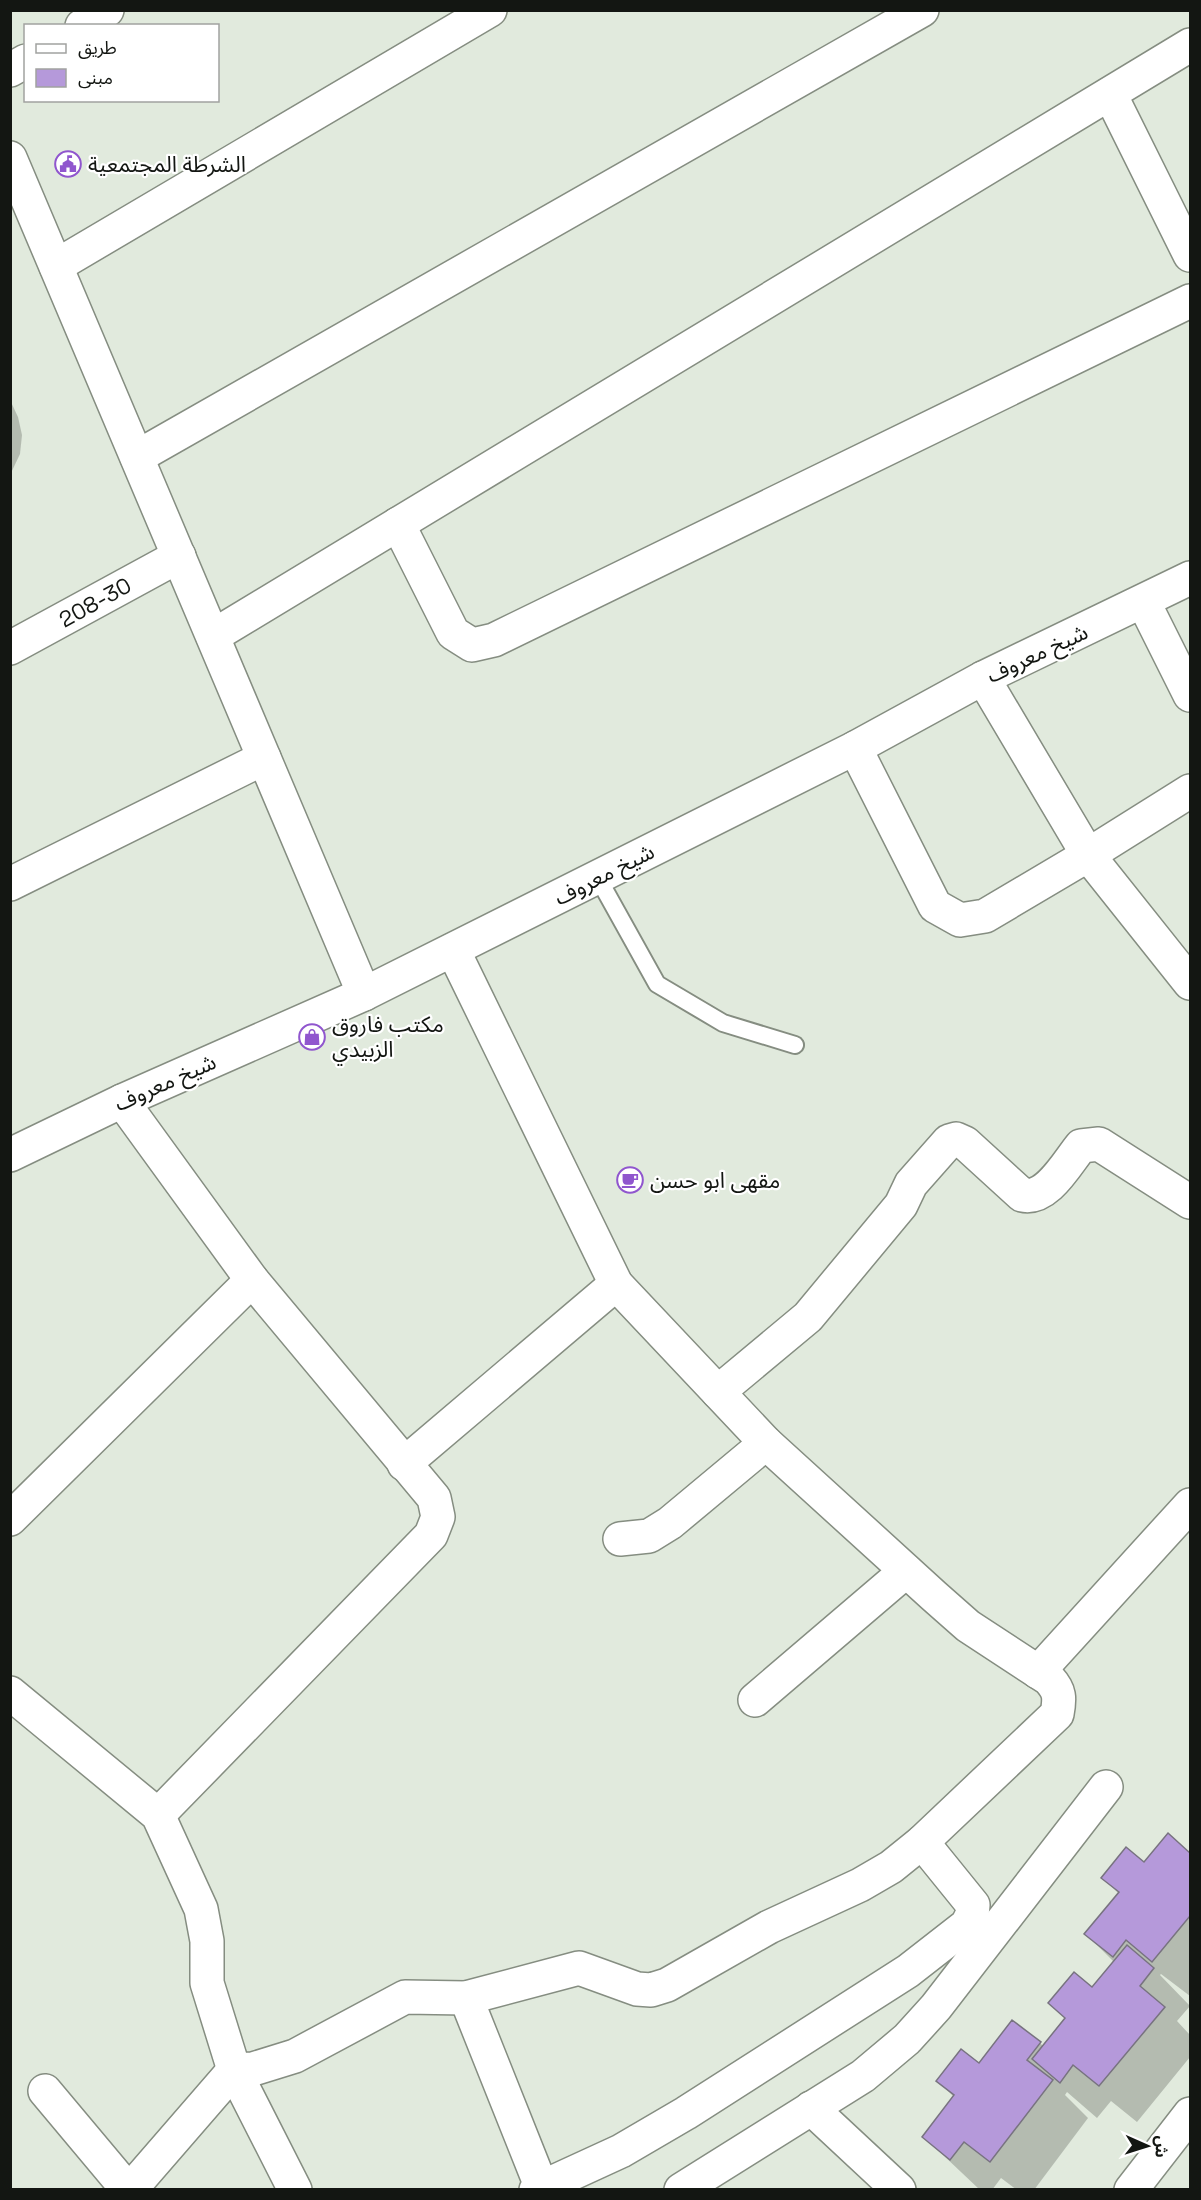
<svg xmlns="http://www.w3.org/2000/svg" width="1201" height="2200" viewBox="0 0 1201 2200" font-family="'Space Grotesk','Noto Sans Arabic',sans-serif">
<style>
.shadow{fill:#0003}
.building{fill:#b599da;stroke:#787380;stroke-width:1.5}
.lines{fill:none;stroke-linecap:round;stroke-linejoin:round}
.service-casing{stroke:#858d81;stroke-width:20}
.minor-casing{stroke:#858d81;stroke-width:36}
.tertiary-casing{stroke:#858d81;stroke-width:36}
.secondary-casing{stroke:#858d81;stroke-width:36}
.service{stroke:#fff;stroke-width:16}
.minor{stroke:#fff;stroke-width:33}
.tertiary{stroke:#fff;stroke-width:33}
.secondary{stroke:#fff;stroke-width:33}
.labels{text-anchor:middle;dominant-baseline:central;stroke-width:4.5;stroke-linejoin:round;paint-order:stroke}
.poi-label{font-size:22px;fill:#131612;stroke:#fff;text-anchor:start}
.street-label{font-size:22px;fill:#131612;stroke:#fff}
</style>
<rect width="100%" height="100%" fill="#e1eadd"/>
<g class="shadow">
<polygon points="10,400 18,417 22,435 20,454 10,475"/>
<polygon points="1168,1836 1190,1855 1190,1996 1161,1974 1160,1975 1190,2006 1177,2021 1190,2035 1190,2057 1137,2122 1111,2101 1097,2118 1067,2092 1065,2095 1088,2118 1034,2190 1017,2190 1001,2178 992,2190 980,2190 924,2137 954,2097 938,2081 1040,2043 1044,2047 1114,1962 1086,1934 1119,1894 1103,1878 1144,1864"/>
</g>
<g class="building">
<polygon points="1168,1833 1190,1853 1190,1916 1152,1962 1126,1940 1113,1957 1084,1934 1119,1892 1101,1878 1126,1847 1144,1862"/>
<polygon points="1127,1945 1154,1968 1140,1986 1165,2007 1099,2086 1073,2065 1060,2083 1032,2059 1065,2018 1048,2003 1074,1972 1092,1987"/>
<polygon points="1012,2020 1041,2042 1027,2060 1053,2080 990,2162 964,2142 950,2160 922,2137 954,2095 936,2081 961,2049 979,2063"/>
</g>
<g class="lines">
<g class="service-casing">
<polyline id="service" points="598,878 657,984 723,1023 795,1045"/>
</g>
<g class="minor-casing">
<g id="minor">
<polyline points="82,26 107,10"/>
<polyline points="10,70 26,61"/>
<polyline points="1110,94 1190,255"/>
<polyline points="10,158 364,994"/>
<polyline points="56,266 490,10"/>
<polyline points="137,457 922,10"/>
<polyline points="398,524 453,633 472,645 494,640 1190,301"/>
<polyline points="1144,603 1190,695"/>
<polyline points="213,636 1190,45"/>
<polyline points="10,648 179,556"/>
<polyline points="983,678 1088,855 1190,983"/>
<polyline points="855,748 935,906 960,920 985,916 1088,855 1190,791"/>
<polyline points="10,884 264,758"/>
<polyline points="122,1101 252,1280 434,1498 438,1517 431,1535 158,1815"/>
<path d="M718 1392 808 1317 901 1205 911 1184 949 1141 956 1139 965 1143 1022 1195C1047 1201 1067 1163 1081 1146L1099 1144 1190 1202"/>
<polyline points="404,1464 616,1284"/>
<polyline points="10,1519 252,1280"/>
<polyline points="620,1539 649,1536 670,1523 766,1443"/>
<polyline points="1038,1672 1190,1505"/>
<polyline points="10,1693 158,1815 201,1909 207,1941 207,1983 234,2070 295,2190"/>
<polyline points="755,1700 906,1571"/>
<polyline points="466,1998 541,2186"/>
<polyline points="45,2091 128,2190"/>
<polyline points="811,2108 899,2190"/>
<path d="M130 2190 234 2070 253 2069 295 2056 405 1997 466 1998 579 1968 637 1989 651 1990 667 1985 769 1927 860 1885 891 1867 922 1842 1057 1714C1060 1698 1060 1691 1049 1679L968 1626 934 1596 766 1443 616 1284 453 950"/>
<polyline points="536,2190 621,2151 686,2113 908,1971 967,1925 972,1915 973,1905 922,1842"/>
<polyline points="681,2190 863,2076 907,2039 936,2007 1106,1787"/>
</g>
</g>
<g class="tertiary-casing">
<polyline id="tertiary" points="10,1155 122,1101 364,994 855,748 983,678 1190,578"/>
</g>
<g class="secondary-casing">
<polyline id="secondary" points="1131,2190 1190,2114"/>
</g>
<use href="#service" class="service"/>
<use href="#minor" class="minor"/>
<use href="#tertiary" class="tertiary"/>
<use href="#secondary" class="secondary"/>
</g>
<defs>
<g id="civic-ring" transform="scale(1.35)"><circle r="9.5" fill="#fff" stroke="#9056ce" stroke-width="1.5"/><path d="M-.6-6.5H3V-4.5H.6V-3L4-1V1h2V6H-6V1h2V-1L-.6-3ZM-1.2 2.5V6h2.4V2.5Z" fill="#9056ce"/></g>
<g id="shop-ring" transform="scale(1.35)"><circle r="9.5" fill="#fff" stroke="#9056ce" stroke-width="1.5"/><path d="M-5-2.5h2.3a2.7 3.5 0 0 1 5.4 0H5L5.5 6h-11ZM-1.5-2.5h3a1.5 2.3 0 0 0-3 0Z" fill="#9056ce"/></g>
<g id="cafe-ring" transform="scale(1.35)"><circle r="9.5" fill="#fff" stroke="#9056ce" stroke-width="1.5"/><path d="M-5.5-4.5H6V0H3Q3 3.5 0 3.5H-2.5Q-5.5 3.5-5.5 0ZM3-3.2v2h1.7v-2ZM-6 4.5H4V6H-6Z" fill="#9056ce"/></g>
</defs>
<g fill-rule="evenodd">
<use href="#civic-ring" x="68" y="164"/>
<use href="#shop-ring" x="312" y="1037"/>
<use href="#cafe-ring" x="630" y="1180"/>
</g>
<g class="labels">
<g class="poi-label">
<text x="88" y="164">الشرطة المجتمعية</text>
<text x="332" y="1024">مكتب فاروق<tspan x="332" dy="25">الزبيدي</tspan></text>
<text x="650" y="1180">مقهى ابو حسن</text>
</g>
<g class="street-label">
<text transform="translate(95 602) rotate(-29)">208-30</text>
<text transform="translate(1037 653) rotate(-25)">شیخ معروف</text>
<text transform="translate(604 874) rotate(-27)">شیخ معروف</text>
<text transform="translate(165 1082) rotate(-24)">شیخ معروف</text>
</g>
</g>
<rect width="1201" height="2200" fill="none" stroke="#131612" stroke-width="24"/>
<rect x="24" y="24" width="195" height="78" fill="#ffffff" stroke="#a1a2a0" stroke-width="1.5"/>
<rect x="36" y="44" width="30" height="9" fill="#ffffff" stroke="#a1a2a0" stroke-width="1.5"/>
<text x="78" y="54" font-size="18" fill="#131612">طريق</text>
<rect x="36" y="69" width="30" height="18" fill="#b599da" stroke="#a1a2a0" stroke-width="1.5"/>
<text x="78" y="84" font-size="18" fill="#131612">مبنى</text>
<g transform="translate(1147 2146) rotate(93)" stroke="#ffffff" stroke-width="4.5" paint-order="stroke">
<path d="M0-4.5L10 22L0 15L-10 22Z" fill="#131612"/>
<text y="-9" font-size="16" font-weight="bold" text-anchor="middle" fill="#131612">ش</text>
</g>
</svg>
